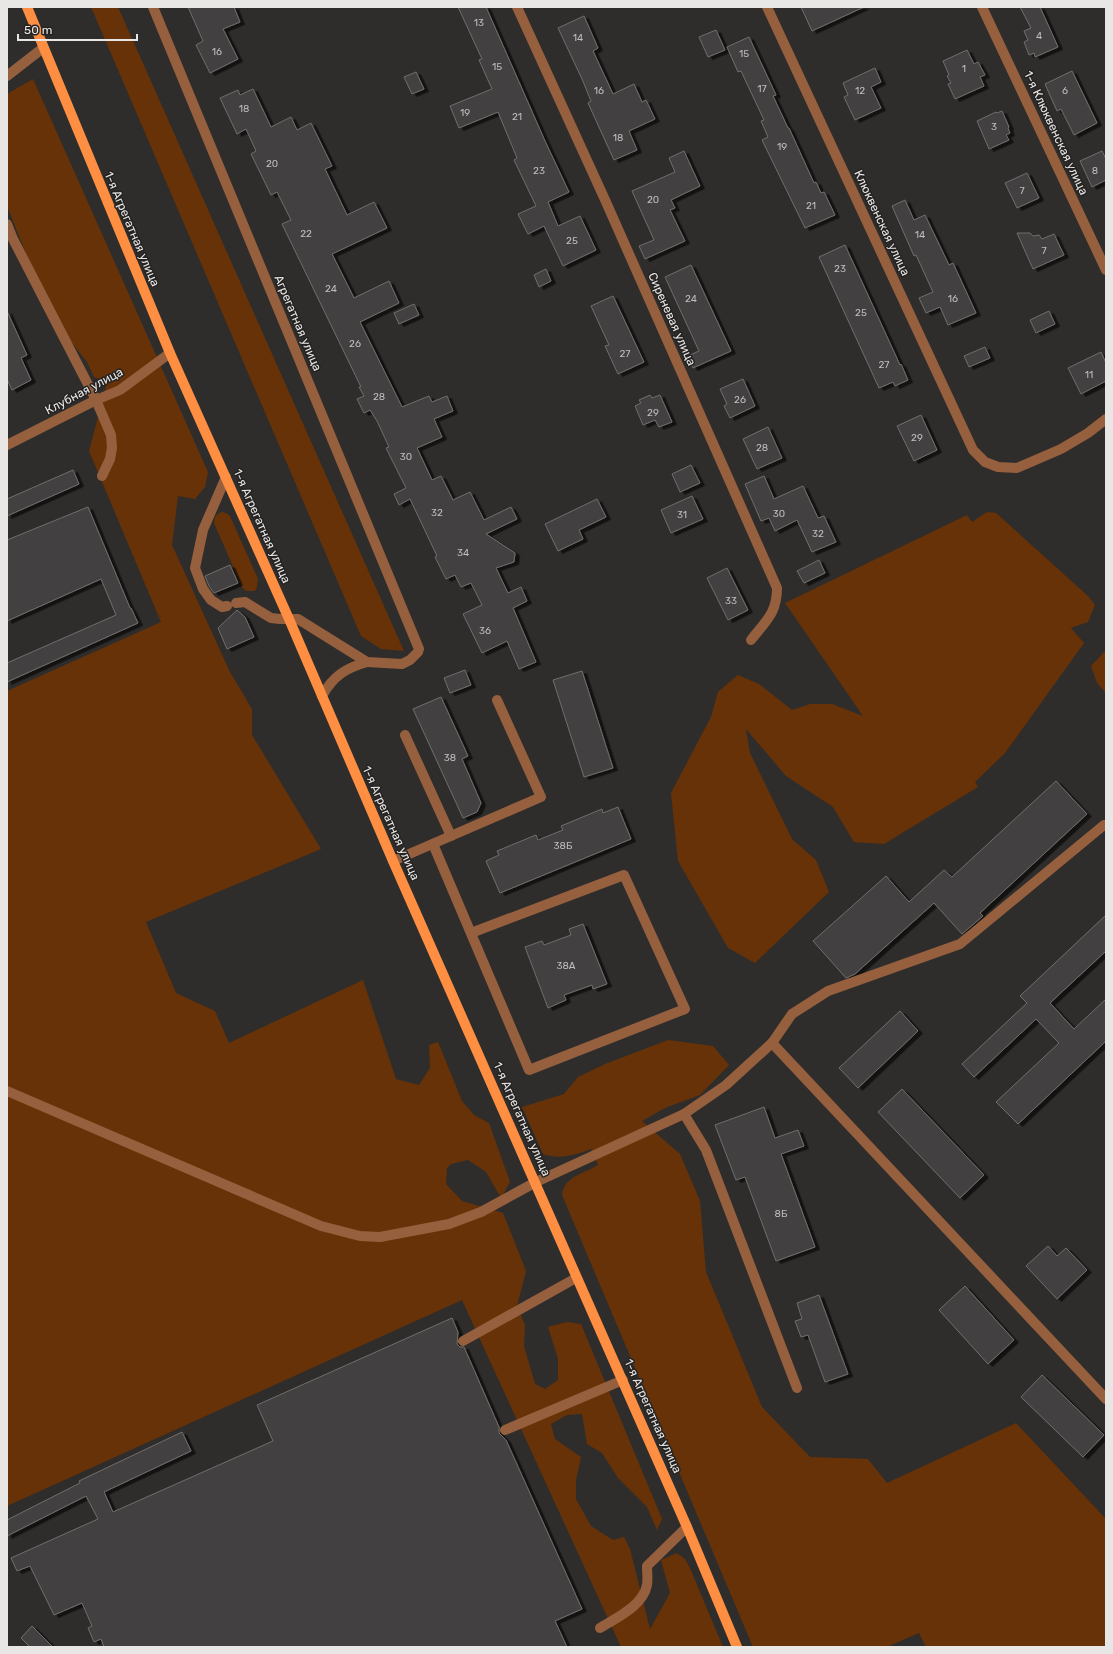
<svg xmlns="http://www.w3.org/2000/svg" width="1113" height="1654" viewBox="0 0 1113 1654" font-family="Rubik,sans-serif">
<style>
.green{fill:#673207}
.building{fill:#43413f;stroke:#706e6c;filter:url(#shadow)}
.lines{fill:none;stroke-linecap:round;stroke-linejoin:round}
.minor{stroke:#96603e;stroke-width:10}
.major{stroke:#fe8f42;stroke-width:10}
.labels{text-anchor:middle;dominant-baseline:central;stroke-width:3;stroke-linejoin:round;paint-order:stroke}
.number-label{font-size:10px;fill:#c0bebc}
.street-label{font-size:12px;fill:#e9e7e6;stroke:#252322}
</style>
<defs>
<filter id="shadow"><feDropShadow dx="4.5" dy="2.5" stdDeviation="0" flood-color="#0009"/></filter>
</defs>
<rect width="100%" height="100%" fill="#2f2d2b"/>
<g class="green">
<polygon points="91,7 118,7 404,651 381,649 361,636"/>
<polygon points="33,79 208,472 205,487 195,499 178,496 172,545 230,672 252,709 252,735 321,849 146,922 176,993 215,1011 229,1043 363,980 396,1079 419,1085 430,1068 429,1045 438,1042 462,1101 474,1115 489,1123 510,1182 501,1198 486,1172 468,1160 451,1164 447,1168 446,1184 462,1201 503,1213 526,1271 517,1306 525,1325 524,1346 535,1384 545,1389 558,1380 558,1359 548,1327 567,1322 581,1324 662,1519 657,1530 647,1507 618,1478 602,1453 587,1444 582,1414 567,1415 551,1424 555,1439 581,1457 576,1480 576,1499 591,1526 613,1540 624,1537 630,1549 650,1629 670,1593 661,1560 677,1553 685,1559 690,1568 723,1647 621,1647 462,1300 7,1506 7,691 161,622 89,451 107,383 94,377 87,362 51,316 7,206 7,94"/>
<path d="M222 512 226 513 230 516 258 579 257 587 255 591H246L242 587 214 523C214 517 216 514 222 512Z"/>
<polygon points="987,512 996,513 1089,597 1095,605 1088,622 1071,628 1084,643 1005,753 975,782 978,787 884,844 854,842 833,807 786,776 746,729 750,753 792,839 816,860 829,892 755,963 728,948 678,861 671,793 711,717 718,692 738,675 759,684 792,710 810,704 832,704 863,716 785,603 967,515 972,522"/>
<polygon points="1106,650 1106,693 1097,683 1091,666"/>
<path d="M668 1040 713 1046 729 1065 700 1095 665 1108 642 1121 680 1154 700 1201 706 1272 762 1407 810 1457 868 1459 887 1483 1016 1423 1106 1519V1647H926L919 1633 887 1647H753L562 1195C564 1176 584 1174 598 1165L591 1149C576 1155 559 1160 543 1154L522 1107 564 1094 578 1077 605 1064Z"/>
</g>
<g class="building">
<polygon points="188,7 234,7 240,22 223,29 238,59 210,73 196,45 203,41"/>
<polygon points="458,7 486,7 545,141 569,192 548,202 558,226 580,216 596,250 563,266 544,226 528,234 518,214 536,206 514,160 517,158 498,112 459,128 450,106 492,89 479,60 482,59"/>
<polygon points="801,7 864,7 812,31"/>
<polygon points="1020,7 1040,7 1058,47 1035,57 1034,53 1029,55 1024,42 1028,40 1024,31 1031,28"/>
<polygon points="584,16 598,48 593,51 613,94 634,84 642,102 646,100 655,119 629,131 637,150 614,160 588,103 591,101 582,79 558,28"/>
<polygon points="716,30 725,50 708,57 699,37"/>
<polygon points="749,37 776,95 773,96 788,128 789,128 814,183 816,182 821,193 824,192 835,215 805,228 762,140 768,137 761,121 764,120 741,71 738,72 727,47"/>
<polygon points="967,50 974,64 978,62 985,75 980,77 984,86 955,99 948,84 951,83 947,76 949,75 943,61"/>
<polygon points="875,68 881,82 871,87 881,108 855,120 844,97 848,95 843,83"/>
<polygon points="1072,71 1097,123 1074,135 1061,109 1057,111 1045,84"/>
<polygon points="416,72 424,89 412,94 404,77"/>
<polygon points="253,89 271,127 291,117 297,130 311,123 332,166 325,169 347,215 374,202 387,228 332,254 354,298 389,281 399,303 360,322 402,407 429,396 432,402 447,396 453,411 434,419 442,437 417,448 432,480 441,476 453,500 470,492 484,520 511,507 517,519 486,534 515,553 514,562 496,568 508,593 521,587 527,601 513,608 536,662 519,669 507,641 482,653 463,614 482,605 471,583 461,587 455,575 446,579 435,557 437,556 410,499 399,505 394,494 406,488 386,448 389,447 377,421 370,410 364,413 357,399 364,396 359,387 361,387 282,224 291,220 277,192 271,195 251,154 256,151 246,129 237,134 220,98 238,90 240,95"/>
<polygon points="1002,111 1009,127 1008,128 1010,133 1006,135 1009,140 989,149 977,121 996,112 997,113"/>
<polygon points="684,151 700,186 671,200 675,208 670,210 685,241 645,259 639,246 654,240 632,191 675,172 669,158"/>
<polygon points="1102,151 1106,159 1106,180 1092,187 1080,161"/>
<polygon points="1027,173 1039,198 1017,208 1005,183"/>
<polygon points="905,200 914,220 925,215 949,265 953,263 976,313 948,325 940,307 926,313 919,298 933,292 916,255 914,256 892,206"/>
<polygon points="1017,233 1030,233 1033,236 1039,235 1042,239 1054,234 1064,255 1033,269"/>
<polygon points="845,245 900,365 901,364 908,380 895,386 893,382 879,388 819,257"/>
<polygon points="691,265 731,351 693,368 688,356 699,351 665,277"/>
<polygon points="546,269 551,281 539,287 534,275"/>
<polygon points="613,296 644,362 618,374 605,346 609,345 591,306"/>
<polygon points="414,304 419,315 399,324 394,313"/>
<polygon points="7,311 27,355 21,358 31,380 12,390 7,379"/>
<polygon points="1049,311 1055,324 1036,333 1030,320"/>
<polygon points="985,347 990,358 969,367 964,356"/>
<polygon points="1101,352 1106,363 1106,381 1081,394 1068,368"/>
<polygon points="743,379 755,406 730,418 724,406 727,404 720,389"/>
<polygon points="650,395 652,398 660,395 672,422 659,427 655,420 643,425 635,406 641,403 639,400"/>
<polygon points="921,415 937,450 914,461 897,426"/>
<polygon points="768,427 782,458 757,469 743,439"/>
<polygon points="691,465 700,483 680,492 672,474"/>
<polygon points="73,470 79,484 7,516 7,499"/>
<polygon points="764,476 774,499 803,486 818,518 824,516 836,542 812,552 797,520 775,531 769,518 761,521 745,484"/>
<polygon points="692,496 703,519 671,533 661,510"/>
<polygon points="597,499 606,517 579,530 583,539 558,551 545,524"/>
<polygon points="88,507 130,608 131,608 138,623 7,682 7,663 116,615 101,579 7,621 7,540"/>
<polygon points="819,560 825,573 804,583 797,571"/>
<polygon points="230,565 238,583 214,593 209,586 205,576"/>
<polygon points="727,568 748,610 728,620 707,578"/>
<polygon points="237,610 245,617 254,637 227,649 218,628"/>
<polygon points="465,670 471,685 450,693 444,678"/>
<polygon points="582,671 613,768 584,777 553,680"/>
<polygon points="441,697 468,756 462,759 481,803 477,812 463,818 413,709"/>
<polygon points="1056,781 1087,814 980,913 983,916 962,934 934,903 855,974 846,978 813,941 886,876 909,902 944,870 952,877"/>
<polygon points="618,807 631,839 500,893 486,861 499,855 497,851 536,835 538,840 563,830 561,826 602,809 603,813"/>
<polygon points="1106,915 1106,951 1050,1003 1074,1029 1106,999 1106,1041 1018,1124 996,1102 1059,1043 1036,1019 974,1077 962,1064 1027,1003 1020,996"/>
<polygon points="583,924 607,984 593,989 592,985 564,995 566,1000 548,1008 525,947 542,941 544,945 571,935 569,929"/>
<polygon points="900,1011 918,1031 858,1088 839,1068"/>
<polygon points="902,1089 984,1175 960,1198 878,1112"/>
<polygon points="764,1107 775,1138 798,1130 804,1146 781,1154 815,1247 776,1261 745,1177 736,1180 715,1125"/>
<polygon points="1048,1246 1057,1256 1066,1248 1087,1270 1057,1299 1026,1266"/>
<polygon points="965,1286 1014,1340 988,1364 939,1310"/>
<polygon points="819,1295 848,1374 825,1382 808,1335 801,1337 795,1321 802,1319 797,1303"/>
<polygon points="452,1318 458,1332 457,1344 460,1347 464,1347 499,1427 499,1433 506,1440 582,1609 555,1621 567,1647 104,1647 101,1639 94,1642 88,1628 92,1626 82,1603 54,1615 30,1566 17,1571 11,1558 98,1519 86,1496 7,1536 7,1520 80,1483 79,1481 182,1432 191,1451 104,1492 113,1512 273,1441 257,1405"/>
<polygon points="1042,1375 1104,1435 1083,1457 1021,1397"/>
<polygon points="32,1626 53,1647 30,1647 21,1638"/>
</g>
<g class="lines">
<g class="minor">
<polyline points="153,7 419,649 418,652 410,660 402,664 367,662 298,619 280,619 271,618 245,602 236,603"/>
<path d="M517 7 606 202 777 588C777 613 766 621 751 640"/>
<polyline points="767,7 973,450 985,462 998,467 1017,468 1061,449 1088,433 1106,419"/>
<polyline points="982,7 1106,270"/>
<polyline points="7,76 43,48"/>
<polyline points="7,224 13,239 96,400 111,435 112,448 110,459 102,476"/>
<polyline points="7,445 96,400 120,390 170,353"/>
<polyline points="226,477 203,530 195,568 203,589 211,600 222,607 227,606"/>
<path d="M322 696C333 676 346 668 367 662"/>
<polyline points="405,735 451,836"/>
<polyline points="433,844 529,1070 685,1009 624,875 471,933"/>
<polyline points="393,861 541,797 497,700"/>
<polyline points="772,1043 1106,1399"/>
<polyline points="7,1091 321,1226 360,1236 380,1237 449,1224 481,1212 536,1182 684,1114 726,1085 772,1043 792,1014 828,991 960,944 1104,825"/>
<polyline points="684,1114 706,1150 797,1388"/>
<polyline points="463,1341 576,1278"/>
<polyline points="505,1430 623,1380"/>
<path d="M600 1628C616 1618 643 1606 647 1585 648 1579 647 1572 647 1566L687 1527"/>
</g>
<polyline class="major" points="27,7 170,353 289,619 393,861 687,1527 737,1647"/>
</g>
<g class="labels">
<g class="number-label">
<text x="479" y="23">13</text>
<text x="1039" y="36">4</text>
<text x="578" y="38">14</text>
<text x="217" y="52">16</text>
<text x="744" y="54">15</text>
<text x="497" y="67">15</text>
<text x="964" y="69">1</text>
<text x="762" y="89">17</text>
<text x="599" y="91">16</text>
<text x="860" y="91">12</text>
<text x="1065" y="91">6</text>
<text x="244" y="109">18</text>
<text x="465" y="113">19</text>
<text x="517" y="117">21</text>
<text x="994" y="127">3</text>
<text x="618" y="138">18</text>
<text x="782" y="147">19</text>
<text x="272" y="164">20</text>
<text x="539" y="171">23</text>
<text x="1095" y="171">8</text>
<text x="1022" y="191">7</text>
<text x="653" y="200">20</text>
<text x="811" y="206">21</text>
<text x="306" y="234">22</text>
<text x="920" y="235">14</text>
<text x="572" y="241">25</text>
<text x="1044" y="251">7</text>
<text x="840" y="269">23</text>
<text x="331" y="289">24</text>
<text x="691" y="299">24</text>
<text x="953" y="299">16</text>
<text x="861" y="313">25</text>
<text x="355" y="344">26</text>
<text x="625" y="354">27</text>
<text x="884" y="365">27</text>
<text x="1089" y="375">11</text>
<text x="379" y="397">28</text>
<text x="740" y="400">26</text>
<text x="653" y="413">29</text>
<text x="917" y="438">29</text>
<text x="762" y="448">28</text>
<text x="406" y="457">30</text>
<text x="437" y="513">32</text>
<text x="779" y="514">30</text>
<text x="682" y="515">31</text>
<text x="818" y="534">32</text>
<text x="463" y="553">34</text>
<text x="731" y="601">33</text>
<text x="485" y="631">36</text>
<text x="450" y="758">38</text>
<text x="563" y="846">38Б</text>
<text x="566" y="966">38А</text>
<text x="781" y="1214">8Б</text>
</g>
<g class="street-label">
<text transform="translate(1056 133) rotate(65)">1-я Клюквенская улица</text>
<text transform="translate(882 223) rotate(65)">Клюквенская улица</text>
<text transform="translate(132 229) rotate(67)">1-я Агрегатная улица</text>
<text transform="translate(672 319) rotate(66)">Сиреневая улица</text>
<text transform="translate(298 323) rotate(67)">Агрегатная улица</text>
<text transform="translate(84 391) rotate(-28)">Клубная улица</text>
<text transform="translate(262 526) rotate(66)">1-я Агрегатная улица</text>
<text transform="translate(391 823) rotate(66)">1-я Агрегатная улица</text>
<text transform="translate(522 1119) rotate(66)">1-я Агрегатная улица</text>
<text transform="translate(653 1416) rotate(66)">1-я Агрегатная улица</text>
</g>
</g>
<rect width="1113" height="1654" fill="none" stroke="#e9e7e6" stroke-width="16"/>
<path d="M18 34v6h119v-6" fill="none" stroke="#e9e7e6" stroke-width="2"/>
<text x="24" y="34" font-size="12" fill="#e9e7e6" stroke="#252322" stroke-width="3" paint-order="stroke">50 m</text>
</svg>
